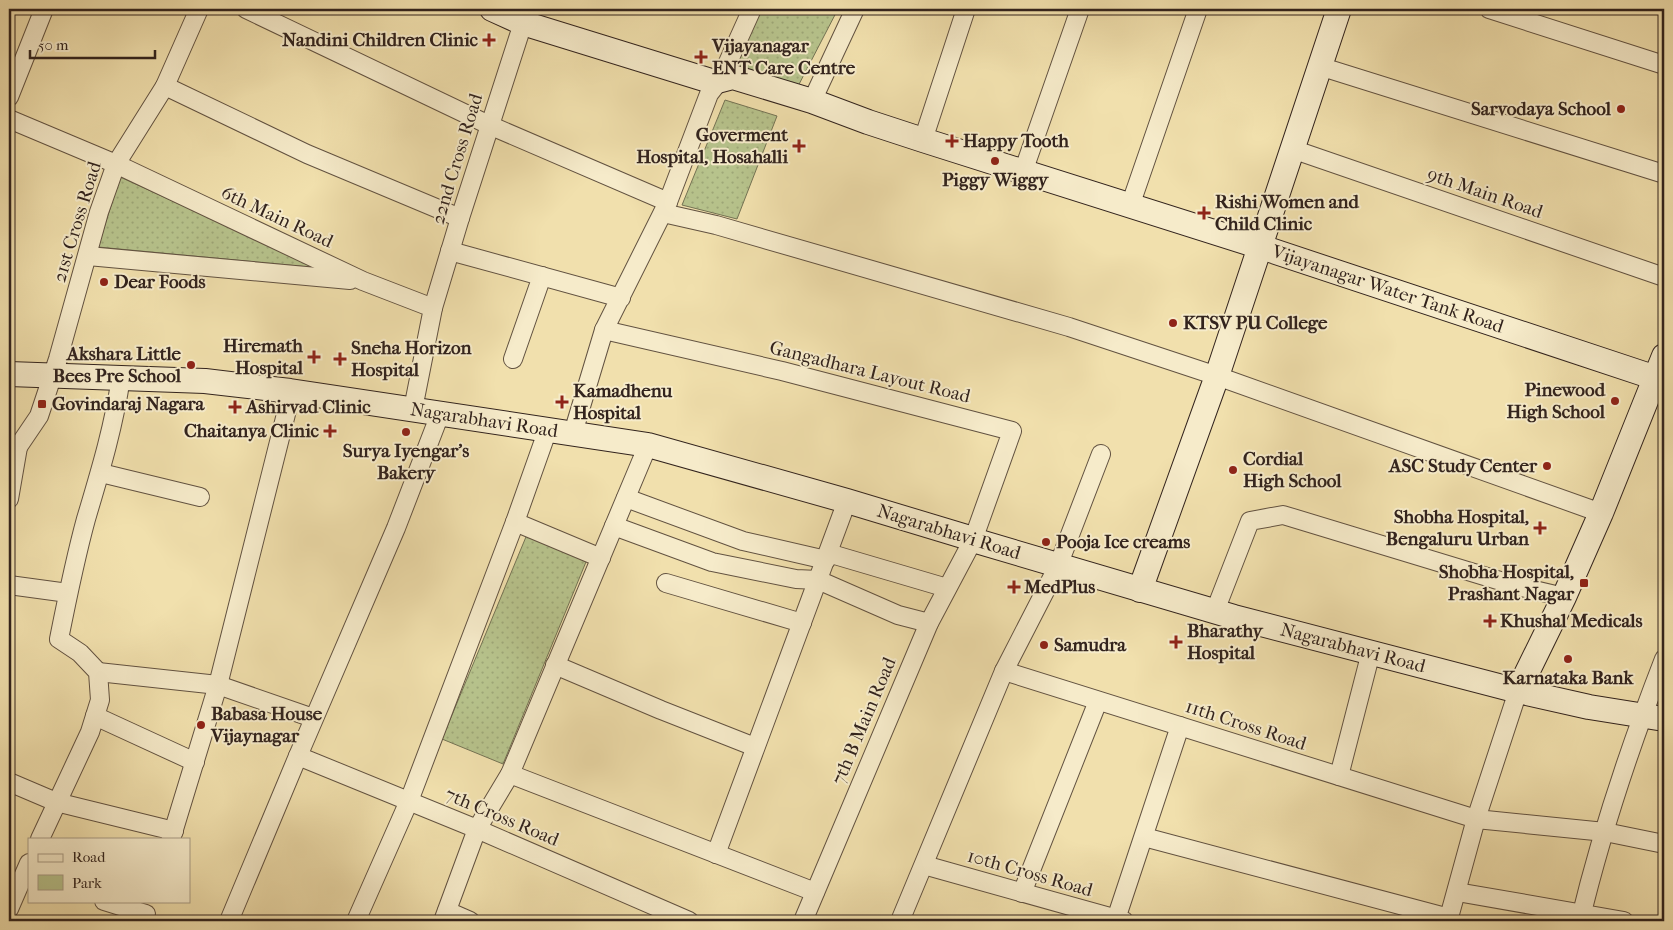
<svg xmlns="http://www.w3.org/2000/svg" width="1673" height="930" viewBox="0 0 1673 930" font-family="'IM FELL French Canon',serif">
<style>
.green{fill:url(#green-dots);stroke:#747354}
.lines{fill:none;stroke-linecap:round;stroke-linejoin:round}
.street-casing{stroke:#625241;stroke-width:20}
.secondary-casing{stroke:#32231d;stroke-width:26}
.street{stroke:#f6ebca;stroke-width:18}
.secondary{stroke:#f6ebca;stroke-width:24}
.poi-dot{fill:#8f2418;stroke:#f6ebca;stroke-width:2}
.labels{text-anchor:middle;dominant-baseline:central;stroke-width:4;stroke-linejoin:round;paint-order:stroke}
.poi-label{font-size:19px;font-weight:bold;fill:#32231d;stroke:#f6ebca;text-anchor:start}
.street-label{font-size:19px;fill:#32231d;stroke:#f6ebca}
</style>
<defs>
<pattern id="green-dots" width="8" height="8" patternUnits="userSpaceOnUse" patternTransform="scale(1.25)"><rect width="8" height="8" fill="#b7c38c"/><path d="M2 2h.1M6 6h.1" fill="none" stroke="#9ea778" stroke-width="1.8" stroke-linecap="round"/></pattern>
</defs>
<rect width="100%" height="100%" fill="#f1e0ad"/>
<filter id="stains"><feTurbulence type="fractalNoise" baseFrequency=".004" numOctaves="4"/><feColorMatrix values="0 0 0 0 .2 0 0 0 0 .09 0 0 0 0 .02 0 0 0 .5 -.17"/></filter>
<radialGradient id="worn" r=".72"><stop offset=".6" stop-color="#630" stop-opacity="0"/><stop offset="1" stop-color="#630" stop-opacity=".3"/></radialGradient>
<g class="green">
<polygon points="760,9 838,9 795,92 734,68"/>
<polygon points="725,100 777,116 737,219 682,205"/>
<polygon points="120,177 320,268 98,247"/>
<polygon points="528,532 588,557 503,764 442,739"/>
</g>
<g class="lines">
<g class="street-casing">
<g id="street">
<polyline points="246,9 489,125 668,202"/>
<polyline points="1489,9 1664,65"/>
<polyline points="1319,66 1664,174"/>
<polyline points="165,86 307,154 460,218"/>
<polyline points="9,97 44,9"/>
<polyline points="812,101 855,9"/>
<polyline points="9,119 116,164 363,281 433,308 413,409"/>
<polyline points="923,140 966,9"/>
<polyline points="1292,149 1664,277"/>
<polyline points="1023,172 1080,9"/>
<polyline points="1130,206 1198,9"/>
<polyline points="663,213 716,225 1069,327 1217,376 1601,513"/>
<polyline points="450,251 621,298"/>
<polyline points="88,256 350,280"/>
<polyline points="433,308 460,218 523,23"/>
<polyline points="604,330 782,371 1012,431 973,540 929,623 803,921"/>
<polyline points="513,359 542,276"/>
<polyline points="573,433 604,330 668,202 709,94 720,80 752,9"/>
<polyline points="9,454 18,447 39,416 58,359 99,212 116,164 165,86 199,9"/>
<polyline points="101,473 200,497"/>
<polyline points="626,498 743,541 826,560"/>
<polyline points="9,499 18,447"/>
<polyline points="515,522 601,558"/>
<polyline points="614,526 712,562 796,579 818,580 898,615 929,623"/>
<polyline points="828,553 947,588"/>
<polyline points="666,583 802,623"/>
<polyline points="9,585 68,593"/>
<polyline points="1215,611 1250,521 1283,515 1517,586 1564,597"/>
<polyline points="555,665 661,710 755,747"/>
<polyline points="1004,671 1476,819 1605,832 1664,844"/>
<polyline points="98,672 218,685 313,718"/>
<polyline points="95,716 195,762"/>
<polyline points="298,756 477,829 689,921"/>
<polyline points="510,774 815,892"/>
<polyline points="1339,776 1371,652"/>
<polyline points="9,782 56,802 174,831"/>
<polyline points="1144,837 1449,918"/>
<path d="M40 839 90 732 100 700 98 672 80 653 59 639C67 599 75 559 86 519 100 472 114 426 121 377"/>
<polyline points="171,839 218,685 287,410 290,391"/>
<polyline points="716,854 847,501"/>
<polyline points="924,865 1124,921"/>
<polyline points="1457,892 1624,921"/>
<polyline points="1022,893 1098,701"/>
<polyline points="104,901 146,914"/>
<polyline points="9,909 29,863"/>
<polyline points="447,911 470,921"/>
<polyline points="1116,919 1180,726"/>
<polyline points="229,921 298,756 396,528 440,414"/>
<polyline points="356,921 409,801 515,522 548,429"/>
<polyline points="443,921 477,829 510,774 648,445"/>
<polyline points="900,921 1004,671 1058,566 1101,454"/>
<polyline points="1448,921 1476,819 1518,691"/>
<path d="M1580 921C1601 833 1631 744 1664 659"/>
</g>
</g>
<g class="secondary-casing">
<g id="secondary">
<path id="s1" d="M492 9 523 23 714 82 733 77 812 101 868 122 923 140 1261 247 1656 378"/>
<path id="s2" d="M9 374 205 381 290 391 648 445 847 501 973 539V540L1234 617 1518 691 1589 707 1664 719"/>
<polyline points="1140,590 1217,376 1339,9"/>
<polyline points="1518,691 1564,597 1601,513 1664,356"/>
</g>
</g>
<use href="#street" class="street"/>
<use href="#secondary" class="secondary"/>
</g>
<g class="poi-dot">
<path d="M486.5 32.5h5v5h5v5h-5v5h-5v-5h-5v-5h5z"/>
<path d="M698.5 49.5h5v5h5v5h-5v5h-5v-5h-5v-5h5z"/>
<circle cx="1621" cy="109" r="5"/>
<path d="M949.5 133.5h5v5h5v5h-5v5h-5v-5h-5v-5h5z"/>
<path d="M796.5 138.5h5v5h5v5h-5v5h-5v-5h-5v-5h5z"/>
<circle cx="995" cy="161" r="5"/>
<path d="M1201.5 205.5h5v5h5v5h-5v5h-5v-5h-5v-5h5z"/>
<circle cx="104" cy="282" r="5"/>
<circle cx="1173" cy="323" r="5"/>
<path d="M311.5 349.5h5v5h5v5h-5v5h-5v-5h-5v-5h5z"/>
<path d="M337.5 351.5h5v5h5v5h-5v5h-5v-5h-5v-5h5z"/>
<circle cx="191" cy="365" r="5"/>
<circle cx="1615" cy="401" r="5"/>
<path d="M559.5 394.5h5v5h5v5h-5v5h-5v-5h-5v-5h5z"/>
<rect x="37" y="399" width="10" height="10" rx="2.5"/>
<path d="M232.5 399.5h5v5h5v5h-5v5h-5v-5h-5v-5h5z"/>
<path d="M327.5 423.5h5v5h5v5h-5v5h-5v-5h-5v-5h5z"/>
<circle cx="406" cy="432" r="5"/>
<circle cx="1547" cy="466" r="5"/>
<circle cx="1233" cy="470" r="5"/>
<path d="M1537.5 520.5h5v5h5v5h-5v5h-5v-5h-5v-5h5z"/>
<circle cx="1046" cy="542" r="5"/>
<rect x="1579" y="578" width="10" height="10" rx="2.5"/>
<path d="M1011.5 579.5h5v5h5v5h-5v5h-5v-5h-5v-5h5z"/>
<path d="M1487.5 613.5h5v5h5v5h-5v5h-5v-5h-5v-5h5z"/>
<path d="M1173.5 634.5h5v5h5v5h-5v5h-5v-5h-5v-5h5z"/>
<circle cx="1044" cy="645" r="5"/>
<circle cx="1568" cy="659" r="5"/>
<circle cx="201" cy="725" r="5"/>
</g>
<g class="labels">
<g class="poi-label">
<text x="478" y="40" text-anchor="end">Nandini Children Clinic</text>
<text x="712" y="46">Vijayanagar<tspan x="712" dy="22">ENT Care Centre</tspan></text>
<text x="1611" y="109" text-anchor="end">Sarvodaya School</text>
<text x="788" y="135" text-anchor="end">Goverment<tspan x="788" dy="22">Hospital, Hosahalli</tspan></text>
<text x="963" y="141">Happy Tooth</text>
<text x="995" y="180" text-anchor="middle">Piggy Wiggy</text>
<text x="1215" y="202">Rishi Women and<tspan x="1215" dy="22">Child Clinic</tspan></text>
<text x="114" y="282">Dear Foods</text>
<text x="1183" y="323">KTSV PU College</text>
<text x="303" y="346" text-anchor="end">Hiremath<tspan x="303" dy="22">Hospital</tspan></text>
<text x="351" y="348">Sneha Horizon<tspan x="351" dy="22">Hospital</tspan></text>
<text x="181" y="354" text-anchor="end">Akshara Little<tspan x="181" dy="22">Bees Pre School</tspan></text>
<text x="1605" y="390" text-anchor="end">Pinewood<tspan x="1605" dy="22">High School</tspan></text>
<text x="573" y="391">Kamadhenu<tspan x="573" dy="22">Hospital</tspan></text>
<text x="52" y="404">Govindaraj Nagara</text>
<text x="246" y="407">Ashirvad Clinic</text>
<text x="319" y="431" text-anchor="end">Chaitanya Clinic</text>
<text x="406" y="451" text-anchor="middle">Surya Iyengar's<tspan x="406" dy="22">Bakery</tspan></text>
<text x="1243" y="459">Cordial<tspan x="1243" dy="22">High School</tspan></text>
<text x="1537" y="466" text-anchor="end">ASC Study Center</text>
<text x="1529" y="517" text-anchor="end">Shobha Hospital,<tspan x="1529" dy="22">Bengaluru Urban</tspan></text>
<text x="1056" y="542">Pooja Ice creams</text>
<text x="1574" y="572" text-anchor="end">Shobha Hospital,<tspan x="1574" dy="22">Prashant Nagar</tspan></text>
<text x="1024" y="587">MedPlus</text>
<text x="1500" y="621">Khushal Medicals</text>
<text x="1187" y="631">Bharathy<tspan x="1187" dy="22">Hospital</tspan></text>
<text x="1054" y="645">Samudra</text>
<text x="1568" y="678" text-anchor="middle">Karnataka Bank</text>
<text x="211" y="714">Babasa House<tspan x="211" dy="22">Vijaynagar</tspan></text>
</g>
<g class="street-label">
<text transform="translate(457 159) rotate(-73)">22nd Cross Road</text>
<text transform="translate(1485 193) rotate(19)">9th Main Road</text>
<text transform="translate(277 217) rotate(25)">6th Main Road</text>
<text transform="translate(77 222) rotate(-73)">21st Cross Road</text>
<text stroke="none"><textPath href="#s1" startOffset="942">Vijayanagar Water Tank Road</textPath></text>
<text transform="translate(870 372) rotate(14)">Gangadhara Layout Road</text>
<text stroke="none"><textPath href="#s2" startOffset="478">Nagarabhavi Road</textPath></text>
<text transform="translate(949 532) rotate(17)">Nagarabhavi Road</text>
<text stroke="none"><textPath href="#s2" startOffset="1378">Nagarabhavi Road</textPath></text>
<text transform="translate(864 721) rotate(-67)">7th B Main Road</text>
<text transform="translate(1246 725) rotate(18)">11th Cross Road</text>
<text transform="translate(502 817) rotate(23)">7th Cross Road</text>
<text transform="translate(1030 873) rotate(16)">10th Cross Road</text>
</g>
</g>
<rect width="1673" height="930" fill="none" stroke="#f1e0ad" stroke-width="30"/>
<rect x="10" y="10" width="1653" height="910" fill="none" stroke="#32231d" stroke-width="2.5"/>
<rect x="15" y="15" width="1643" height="900" fill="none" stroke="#32231d"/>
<rect x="28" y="838" width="162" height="65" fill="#f6ebca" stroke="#a89b85"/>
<rect x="38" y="854" width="25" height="8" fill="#f6ebca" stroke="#a89b85"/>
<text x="72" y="862" font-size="15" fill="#32231d">Road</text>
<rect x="38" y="875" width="25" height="15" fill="#b7c38c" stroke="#a89b85"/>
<text x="72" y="888" font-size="15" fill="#32231d">Park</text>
<path d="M30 50v8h125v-8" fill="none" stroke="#32231d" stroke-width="2.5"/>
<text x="38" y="50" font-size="15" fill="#32231d" stroke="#f6ebca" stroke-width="4" paint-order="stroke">50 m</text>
<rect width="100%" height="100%" filter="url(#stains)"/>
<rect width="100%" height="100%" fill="url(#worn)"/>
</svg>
